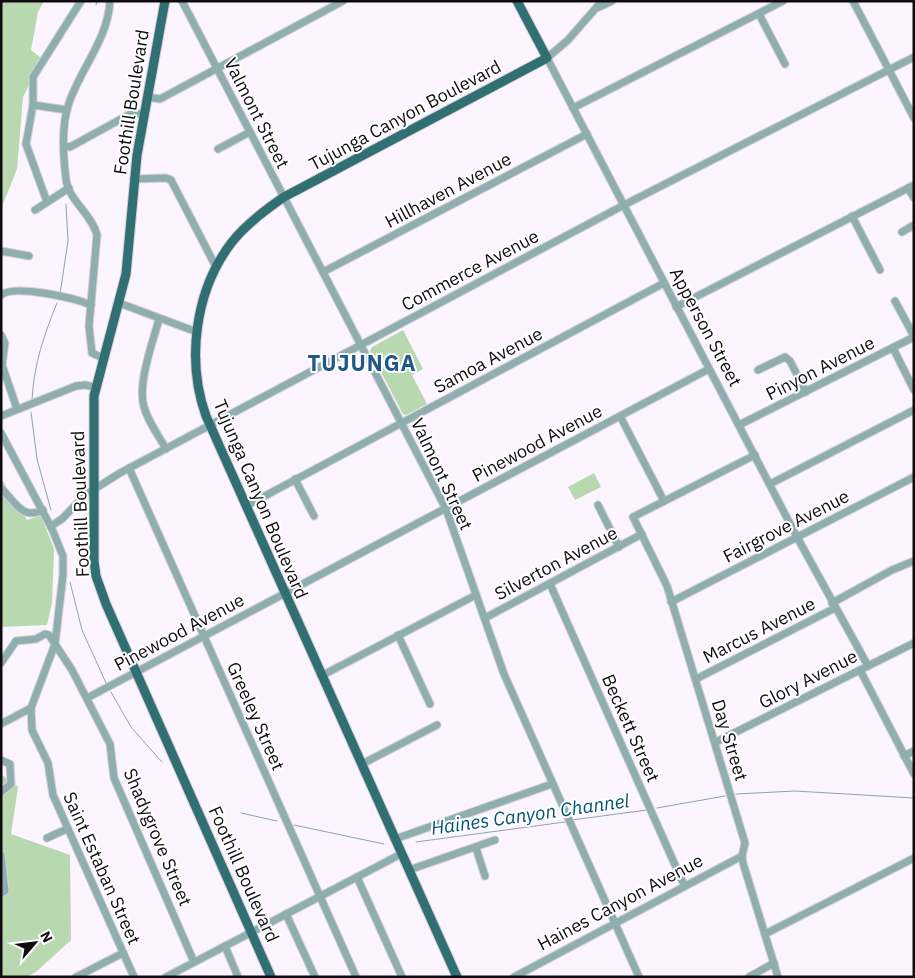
<svg xmlns="http://www.w3.org/2000/svg" width="915" height="978" viewBox="0 0 915 978" font-family="'IBM Plex Sans',sans-serif">
<style>
.green{fill:#b8d8b0}
.lines{fill:none;stroke-linecap:round;stroke-linejoin:round}
.stream{stroke:#8ca4b2;stroke-width:1}
.minor-casing{stroke:#d6cfd8;stroke-width:9}
.major-casing{stroke:#d6cfd8;stroke-width:11}
.minor{stroke:#8faeaf;stroke-width:7}
.major{stroke:#307073;stroke-width:9}
.labels{text-anchor:middle;dominant-baseline:central;stroke-width:4;stroke-linejoin:round;paint-order:stroke}
.street-label{font-size:18px;fill:#0f0b10;stroke:#fff}
.water-label{font-size:19px;font-style:italic;fill:#005473;stroke:#fff}
.district-label{font-size:22px;font-weight:bold;letter-spacing:1px;fill:#1f5889;stroke:#fff}
</style>
<rect width="100%" height="100%" fill="#fcf4fe"/>
<g class="green">
<polygon points="1,1 44,1 38,12 31,50 42,59 23,97 17,169 1,209"/>
<polygon points="403,330 423,369 412,375 427,404 406,415 403,414 370,351 372,347"/>
<polygon points="594,473 601,487 575,500 568,487"/>
<polygon points="1,478 27,520 41,516 54,549 52,603 47,625 1,627"/>
<polygon points="1,774 18,787 11,834 70,855 71,940 36,972 26,977 1,977"/>
</g>
<g class="lines">
<g class="stream">
<polyline points="96,5 97,1"/>
<polyline points="60,294 68,241 66,204"/>
<path d="M32 399C34 364 44 335 57 303"/>
<polyline points="31,412 37,459 51,510"/>
<polyline points="70,582 82,630 106,683"/>
<polyline points="111,692 131,727 162,762"/>
<polyline points="736,794 795,791 914,798"/>
<polyline points="657,808 725,796"/>
<polyline points="241,813 277,821"/>
<polyline points="572,820 647,810"/>
<polyline points="294,825 384,844"/>
<polyline points="416,842 565,822"/>
</g>
<g class="minor-casing">
<g id="minor">
<polyline points="182,1 446,509 504,674 639,977"/>
<polyline points="602,1 568,40 547,58 797,537 868,666"/>
<polyline points="853,1 914,118"/>
<polyline points="597,8 612,1"/>
<polyline points="759,14 785,64"/>
<polyline points="147,97 160,99 343,1"/>
<polyline points="33,105 67,110"/>
<polyline points="573,108 783,1"/>
<polyline points="65,146 70,147 132,113 144,114"/>
<polyline points="218,149 250,132"/>
<polyline points="134,179 166,178 171,180 216,267"/>
<polyline points="908,188 914,198"/>
<polyline points="47,202 26,144 33,105 33,77 81,1"/>
<polyline points="35,210 69,188"/>
<polyline points="852,216 880,270"/>
<polyline points="902,232 914,225"/>
<polyline points="1,251 29,256"/>
<polyline points="323,272 587,134"/>
<path d="M1 295C14 284 75 298 91 305"/>
<polyline points="895,301 914,336"/>
<polyline points="119,303 197,332"/>
<polyline points="676,307 914,185"/>
<path d="M159 319C153 342 137 384 144 407 148 422 159 436 166 449"/>
<polyline points="1,335 5,343 2,365 17,409"/>
<polyline points="893,348 914,390"/>
<path d="M103 358 92 353 89 326 97 235C92 214 68 200 66 179 63 155 61 125 69 103 81 68 108 39 110 1"/>
<polyline points="758,370 785,357 790,361 806,392"/>
<polyline points="1,416 76,386 85,385 95,387"/>
<polyline points="620,416 664,501"/>
<polyline points="739,425 914,337"/>
<polyline points="1,433 52,529 63,556 63,575 55,644 31,708 32,730 48,763 53,795 134,977"/>
<polyline points="755,455 633,517 667,586 745,843 742,856 743,863 778,977"/>
<polyline points="129,468 356,977"/>
<polyline points="295,479 314,516"/>
<polyline points="770,484 914,410"/>
<path d="M1 488C14 500 22 521 43 510"/>
<polyline points="598,505 619,547"/>
<polyline points="246,506 664,283"/>
<polyline points="51,526 62,519 85,495 120,473 624,205 914,57"/>
<polyline points="550,584 684,885"/>
<polyline points="671,602 914,477"/>
<polyline points="832,603 892,570 914,561"/>
<polyline points="485,618 642,534"/>
<polyline points="398,635 430,704"/>
<polyline points="1,663 16,641 36,639 45,634 49,635 72,670 110,744 114,778 194,962"/>
<polyline points="860,670 914,774"/>
<polyline points="321,676 476,595"/>
<polyline points="696,679 835,608"/>
<polyline points="87,698 709,369"/>
<polyline points="1,724 31,708"/>
<polyline points="716,742 914,643"/>
<polyline points="904,756 914,751"/>
<polyline points="1,760 10,764 11,784 1,792"/>
<polyline points="362,764 437,725"/>
<polyline points="47,838 67,829"/>
<polyline points="395,839 552,784"/>
<polyline points="476,848 485,876"/>
<polyline points="1,855 5,891 1,893"/>
<polyline points="409,870 495,840"/>
<polyline points="357,877 402,977"/>
<polyline points="286,914 315,977"/>
<polyline points="765,934 914,858"/>
<polyline points="225,946 238,977"/>
<polyline points="76,977 123,953"/>
<polyline points="166,977 401,854"/>
<polyline points="514,977 742,856"/>
<polyline points="749,977 774,963"/>
</g>
</g>
<g class="major-casing">
<g id="major">
<polyline points="165,1 137,155 126,274 94,396 94,561 96,576 106,604 271,977"/>
<path d="M457 977 206 416C186 360 195 290 232 242 246 224 265 210 284 197L547 58 517 1"/>
</g>
</g>
<use href="#minor" class="minor"/>
<use href="#major" class="major"/>
</g>
<g class="labels">
<g class="street-label">
<text transform="translate(131 102) rotate(-81)">Foothill Boulevard</text>
<text transform="translate(257 113) rotate(63)">Valmont Street</text>
<text transform="translate(405 115) rotate(-28)">Tujunga Canyon Boulevard</text>
<text transform="translate(448 190) rotate(-28)">Hillhaven Avenue</text>
<text transform="translate(470 270) rotate(-28)">Commerce Avenue</text>
<text transform="translate(706 327) rotate(62)">Apperson Street</text>
<text transform="translate(488 360) rotate(-28)">Samoa Avenue</text>
<text transform="translate(820 368) rotate(-27)">Pinyon Avenue</text>
<text transform="translate(537 443) rotate(-28)">Pinewood Avenue</text>
<text transform="translate(442 474) rotate(65)">Valmont Street</text>
<text transform="translate(261 499) rotate(67)">Tujunga Canyon Boulevard</text>
<text transform="translate(80 504) rotate(-92)">Foothill Boulevard</text>
<text transform="translate(786 526) rotate(-27)">Fairgrove Avenue</text>
<text transform="translate(556 563) rotate(-28)">Silverton Avenue</text>
<text transform="translate(759 630) rotate(-27)">Marcus Avenue</text>
<text transform="translate(179 632) rotate(-28)">Pinewood Avenue</text>
<text transform="translate(808 679) rotate(-27)">Glory Avenue</text>
<text transform="translate(256 716) rotate(66)">Greeley Street</text>
<text transform="translate(631 728) rotate(66)">Beckett Street</text>
<text transform="translate(730 740) rotate(73)">Day Street</text>
<text transform="translate(158 837) rotate(67)">Shadygrove Street</text>
<text transform="translate(102 868) rotate(66)">Saint Estaban Street</text>
<text transform="translate(244 874) rotate(66)">Foothill Boulevard</text>
<text transform="translate(620 902) rotate(-28)">Haines Canyon Avenue</text>
</g>
<g class="water-label">
<text transform="translate(530 814) rotate(-8)">Haines Canyon Channel</text>
</g>
<g class="district-label">
<text x="362" y="362">TUJUNGA</text>
</g>
</g>
<rect width="915" height="978" fill="none" stroke="#0f0b10" stroke-width="5"/>
<g transform="translate(35 943) rotate(62)" stroke="#ffffff" stroke-width="4" paint-order="stroke">
<path d="M0-4L9 19L0 12L-9 19Z" fill="#0f0b10"/>
<text y="-8" font-size="14" font-weight="bold" text-anchor="middle" fill="#0f0b10">N</text>
</g>
</svg>
